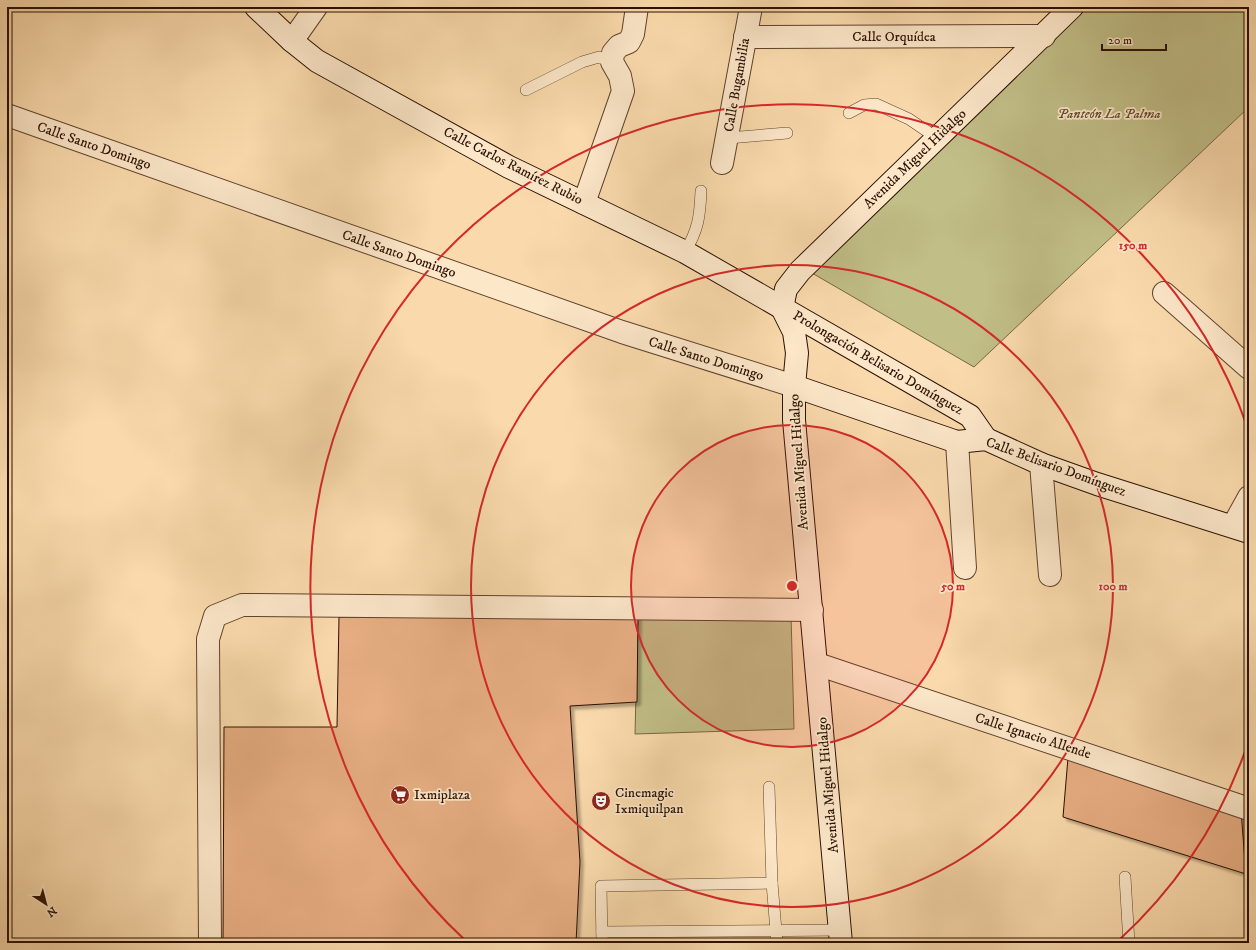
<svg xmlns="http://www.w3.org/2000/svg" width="1256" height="950" viewBox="0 0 1256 950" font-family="'IM FELL DW Pica',serif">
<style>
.green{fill:#c1be87;stroke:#766644}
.building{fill:#e7ae83;stroke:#2b0f01;filter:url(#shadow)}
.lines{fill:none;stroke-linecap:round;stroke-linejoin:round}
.lane-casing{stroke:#5f422c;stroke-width:12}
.street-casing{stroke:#5f422c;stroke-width:24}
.secondary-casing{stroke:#2b0f01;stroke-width:24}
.lane{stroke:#fce7c9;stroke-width:11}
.street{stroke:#fce7c9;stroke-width:22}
.secondary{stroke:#fce7c9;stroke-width:22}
.ring{fill:none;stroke:#d62828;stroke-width:2}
.labels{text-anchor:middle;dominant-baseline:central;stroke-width:3.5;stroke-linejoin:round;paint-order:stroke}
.street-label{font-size:14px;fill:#2b0f01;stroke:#fce7c9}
.park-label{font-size:14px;font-style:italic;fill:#604c30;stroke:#fce7c9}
.poi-label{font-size:14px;fill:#2b0f01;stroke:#fce7c9;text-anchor:start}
.centre{fill:#d62828;stroke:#fce7c9;stroke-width:2}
.ring-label{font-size:12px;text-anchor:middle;font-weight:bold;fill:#d62828;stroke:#fce7c9;stroke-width:3.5;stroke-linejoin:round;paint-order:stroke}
</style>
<defs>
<filter id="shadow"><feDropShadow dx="3.5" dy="3.5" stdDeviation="1" flood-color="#0004"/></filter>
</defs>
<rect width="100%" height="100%" fill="#fadaac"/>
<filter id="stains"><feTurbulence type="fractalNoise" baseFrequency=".005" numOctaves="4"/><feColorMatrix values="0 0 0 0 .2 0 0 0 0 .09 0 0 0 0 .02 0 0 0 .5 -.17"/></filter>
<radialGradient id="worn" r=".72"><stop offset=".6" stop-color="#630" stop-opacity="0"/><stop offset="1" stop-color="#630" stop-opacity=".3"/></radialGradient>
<g class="green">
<polygon points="1088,7 1249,7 1249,107 974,367 812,273"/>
<polygon points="791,614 794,729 635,734 638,615"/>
</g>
<g class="building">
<polygon points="638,615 637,702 570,706 580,862 576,943 223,943 224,727 337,727 339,617"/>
<polygon points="1069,746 1241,811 1246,874 1063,817"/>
</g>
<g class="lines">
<g class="lane-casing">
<g id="lane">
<polyline points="526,90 582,62 599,57 612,62"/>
<polyline points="849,113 864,105 876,104 909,119 937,138"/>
<polyline points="728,138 787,133"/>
<path d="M685 252C698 230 700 217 701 191"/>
<polyline points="1125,877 1129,943"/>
<polyline points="772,883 777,943"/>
<polyline points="602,932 840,930"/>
<polyline points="602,943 601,886 772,883 769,787"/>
</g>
</g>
<g class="street-casing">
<g id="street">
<polyline points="745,37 1044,36"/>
<polyline points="292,41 316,7"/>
<polyline points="7,115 622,332 794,386"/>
<polyline points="722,163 751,7"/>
<polyline points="584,203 623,91 620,76 612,62 613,53 619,46 629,42 633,34 637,7"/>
<polyline points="1164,293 1249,368"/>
<polyline points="957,442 965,568"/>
<polyline points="1041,464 1050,575"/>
<polyline points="1233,526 1249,497"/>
<polyline points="817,664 1249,809"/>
<polyline points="210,943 208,639 215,616 242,605 812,610"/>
</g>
</g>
<g class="secondary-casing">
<g id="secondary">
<polyline points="256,7 292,41 317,61 509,167 685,252 970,416 986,439"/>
<polyline points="794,386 957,442 986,439 1041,464 1097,484 1249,532"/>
<polyline points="841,943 794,420 794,386 797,353 794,332 782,308 786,289 800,271 1072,7"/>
</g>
</g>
<use href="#lane" class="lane"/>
<use href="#street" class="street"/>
<use href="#secondary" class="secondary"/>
</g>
<circle cx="792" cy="586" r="161" fill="#d62828" fill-opacity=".12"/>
<g class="ring">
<circle cx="792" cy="586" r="161"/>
<circle cx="792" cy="586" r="321"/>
<path d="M1248 743A482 482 0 0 1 1118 941M466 941A482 482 0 1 1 1248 429"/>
</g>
<defs>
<g id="supermarket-disc" transform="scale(1)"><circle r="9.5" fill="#8f2418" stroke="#fce7c9"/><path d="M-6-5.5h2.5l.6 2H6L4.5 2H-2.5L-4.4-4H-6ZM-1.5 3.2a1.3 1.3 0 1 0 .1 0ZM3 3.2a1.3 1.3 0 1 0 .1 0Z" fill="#fff"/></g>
<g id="theatre-disc" transform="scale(1)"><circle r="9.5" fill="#8f2418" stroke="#fce7c9"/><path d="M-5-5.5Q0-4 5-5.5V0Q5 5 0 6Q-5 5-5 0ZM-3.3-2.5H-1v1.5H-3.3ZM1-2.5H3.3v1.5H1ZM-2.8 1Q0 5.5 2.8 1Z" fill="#fff"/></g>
</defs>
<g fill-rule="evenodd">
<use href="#supermarket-disc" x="400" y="795"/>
<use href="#theatre-disc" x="601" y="801"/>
</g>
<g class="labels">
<g class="street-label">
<text x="894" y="37">Calle Orquídea</text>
<text transform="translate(737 85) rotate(-80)">Calle Bugambilia</text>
<text transform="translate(94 146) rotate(19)">Calle Santo Domingo</text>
<text transform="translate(915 159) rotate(-44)">Avenida Miguel Hidalgo</text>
<text transform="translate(513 166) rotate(27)">Calle Carlos Ramírez Rubio</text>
<text transform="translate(399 254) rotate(19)">Calle Santo Domingo</text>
<text transform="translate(706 359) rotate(17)">Calle Santo Domingo</text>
<text transform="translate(878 363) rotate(30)">Prolongación Belisario Domínguez</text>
<text transform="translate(799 462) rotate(-94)">Avenida Miguel Hidalgo</text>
<text transform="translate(1056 467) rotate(20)">Calle Belisario Domínguez</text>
<text transform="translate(1033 736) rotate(18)">Calle Ignacio Allende</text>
<text transform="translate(828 785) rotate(-95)">Avenida Miguel Hidalgo</text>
</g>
<g class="park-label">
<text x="1109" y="114">Panteón La Palma</text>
</g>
<g class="poi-label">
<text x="615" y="793">Cinemagic<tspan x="615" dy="16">Ixmiquilpan</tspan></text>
<text x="414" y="795">Ixmiplaza</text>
</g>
</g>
<circle cx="792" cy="586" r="6" class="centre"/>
<g class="ring-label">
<text x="1133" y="249">150 m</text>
<text x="953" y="590">50 m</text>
<text x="1113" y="590">100 m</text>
</g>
<rect width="1256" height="950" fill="none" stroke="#fadaac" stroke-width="24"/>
<rect x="8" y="8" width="1240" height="934" fill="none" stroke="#2b0f01" stroke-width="2"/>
<rect x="12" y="12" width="1232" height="926" fill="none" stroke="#2b0f01"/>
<g transform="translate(46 904) rotate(144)" stroke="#fce7c9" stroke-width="3" paint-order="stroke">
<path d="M0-3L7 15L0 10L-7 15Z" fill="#2b0f01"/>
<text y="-6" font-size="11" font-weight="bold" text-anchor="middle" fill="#2b0f01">N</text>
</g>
<path d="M1102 44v6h64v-6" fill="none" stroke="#2b0f01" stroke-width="2"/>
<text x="1108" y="44" font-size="12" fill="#2b0f01" stroke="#fce7c9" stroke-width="3" paint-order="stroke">20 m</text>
<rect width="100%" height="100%" filter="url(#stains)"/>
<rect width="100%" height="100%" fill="url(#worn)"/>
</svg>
